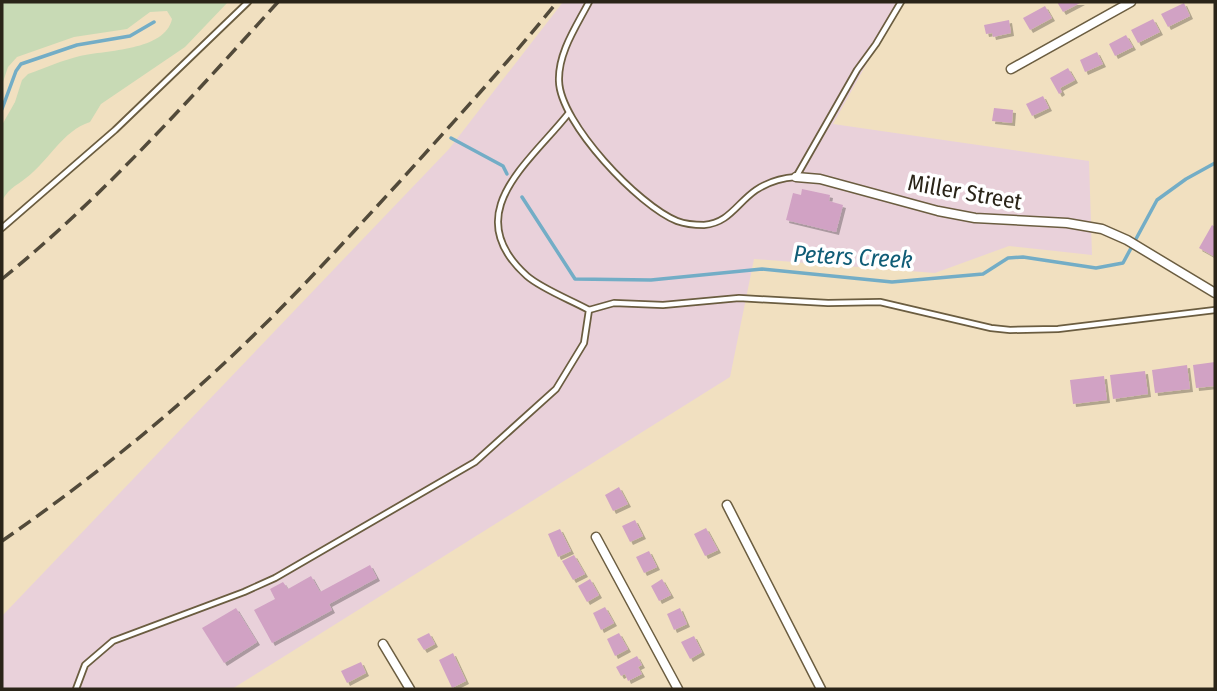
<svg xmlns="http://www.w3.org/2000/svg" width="1217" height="691" viewBox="0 0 1217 691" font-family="'Fira Sans Condensed',sans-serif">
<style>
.industrial{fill:#e9d1da}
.green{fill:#c8dab5}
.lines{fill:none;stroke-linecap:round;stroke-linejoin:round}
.stream{stroke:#73adc6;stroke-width:3.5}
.building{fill:#d1a2c4;filter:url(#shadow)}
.lane-casing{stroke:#6b5d40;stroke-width:8}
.street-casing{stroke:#6b5d40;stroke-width:11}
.lane{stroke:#fff;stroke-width:4.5}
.street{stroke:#fff;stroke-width:8}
.rail{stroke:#524a3a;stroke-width:3.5;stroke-dasharray:14 7;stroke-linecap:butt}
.labels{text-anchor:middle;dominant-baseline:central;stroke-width:7;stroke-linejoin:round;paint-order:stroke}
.street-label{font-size:23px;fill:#2a2418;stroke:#fff}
.water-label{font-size:24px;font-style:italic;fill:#105d77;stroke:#fff}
</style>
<defs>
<filter id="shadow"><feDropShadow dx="3" dy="3" stdDeviation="0" flood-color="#0004"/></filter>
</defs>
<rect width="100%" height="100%" fill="#f1e0c0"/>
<polygon class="industrial" points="563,2 901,2 833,124 1089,161 1092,255 1009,246 935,273 754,259 730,377 232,689 2,689 2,616 449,149"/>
<path class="green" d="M2 2H228L185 47 101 104 90 122C62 131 49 161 26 178 15 187 10 187 2 201V125L15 102 22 80 28 74C45 68 63 60 80 56 106 50 165 51 172 19L167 11 150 12 127 29 74 37 17 57 8 67 2 85Z"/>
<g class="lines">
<g class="stream">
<polyline points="2,109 16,71 21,64 77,45 130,36 154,22"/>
<polyline points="451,138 503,166 507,174"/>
<polyline points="522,197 575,279 651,280 762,269 892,282 983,274 1008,258 1023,257 1096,268 1123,263 1157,200 1186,179 1215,163"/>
</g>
</g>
<g class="building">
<polygon points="1057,2 1082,2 1063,12"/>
<polygon points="1184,3 1190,16 1168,27 1161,14"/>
<polygon points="1045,6 1052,18 1030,30 1023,18"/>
<polygon points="1153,19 1160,32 1138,43 1131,30"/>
<polygon points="1009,20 1011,33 993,37 992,33 986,34 984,25"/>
<polygon points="1126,35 1133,47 1115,56 1109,44"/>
<polygon points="1097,52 1103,64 1085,72 1080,60"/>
<polygon points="1068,68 1075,80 1060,88 1062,92 1059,94 1050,78"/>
<polygon points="1043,96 1049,108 1032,116 1026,104"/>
<polygon points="994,108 1013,110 1012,123 992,121"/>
<polygon points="802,189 830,195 829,201 843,205 836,232 786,220 793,193 801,195"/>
<polygon points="1212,225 1215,227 1215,257 1199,248"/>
<polygon points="1215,362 1215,386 1196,388 1193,365"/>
<polygon points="1187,365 1190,389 1155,393 1152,370"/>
<polygon points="1145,371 1148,394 1113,399 1110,375"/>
<polygon points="1104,376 1107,400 1073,404 1070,380"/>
<polygon points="619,487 628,504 613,511 605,495"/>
<polygon points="635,520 643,536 630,542 622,526"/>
<polygon points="706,528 718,550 705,556 694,534"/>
<polygon points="560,529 571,551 558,557 548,534"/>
<polygon points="649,551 657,567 644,573 636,557"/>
<polygon points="574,555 585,574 573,580 562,561"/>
<polygon points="370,565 377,578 329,604 332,610 272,643 254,610 275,599 270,589 283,582 288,589 311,576 320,592"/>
<polygon points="590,579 599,595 587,602 578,586"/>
<polygon points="662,579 671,595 659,601 651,586"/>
<polygon points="605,607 614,623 601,630 593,613"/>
<polygon points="236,608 257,642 224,663 202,628"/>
<polygon points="680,608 687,624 674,630 667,614"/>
<polygon points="429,633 435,644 424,650 417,639"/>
<polygon points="619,633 628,649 615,656 607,639"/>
<polygon points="694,636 702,652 690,659 681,642"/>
<polygon points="453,653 466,681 452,688 439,660"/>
<polygon points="637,656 642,665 638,667 642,674 628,681 625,674 621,676 616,667"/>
<polygon points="361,662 366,673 347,683 341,671"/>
</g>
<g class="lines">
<g class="lane-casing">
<g id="lane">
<path d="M589 2C576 27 558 53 559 81 560 123 639 206 677 221 685 224 695 225 704 225 729 223 737 203 756 190 768 182 781 178 796 177L857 70 876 44 901 2"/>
<polyline points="2,228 115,130 248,2"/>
<polyline points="589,310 614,303 663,305 739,298 828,303 880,302 991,328 1010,330 1058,329 1215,310"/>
<path d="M76 689 85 665 113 641 244 592 275 578 475 462 556 389 584 343 589 310C571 300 542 289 527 276 458 214 528 164 568 114"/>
</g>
</g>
<g class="street-casing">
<g id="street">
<polyline points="1011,69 1131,2"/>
<polyline points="796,177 820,179 938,211 975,218 1067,223 1102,229 1127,240 1215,293"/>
<polyline points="727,505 821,689"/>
<polyline points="596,537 678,689"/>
<polyline points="383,644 410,689"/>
</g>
</g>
<use href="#lane" class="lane"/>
<use href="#street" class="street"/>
<g class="rail">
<path d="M2 279C103 197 191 98 278 2"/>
<path d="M2 541C93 478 181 407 260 329 310 280 356 229 403 178 455 120 508 63 557 2"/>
</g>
</g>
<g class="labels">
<g class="street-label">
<text transform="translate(965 192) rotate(10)">Miller Street</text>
</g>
<g class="water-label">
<text transform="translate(853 257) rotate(3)">Peters Creek</text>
</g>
</g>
<rect width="1217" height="691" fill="none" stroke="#2a2418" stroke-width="7"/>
</svg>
